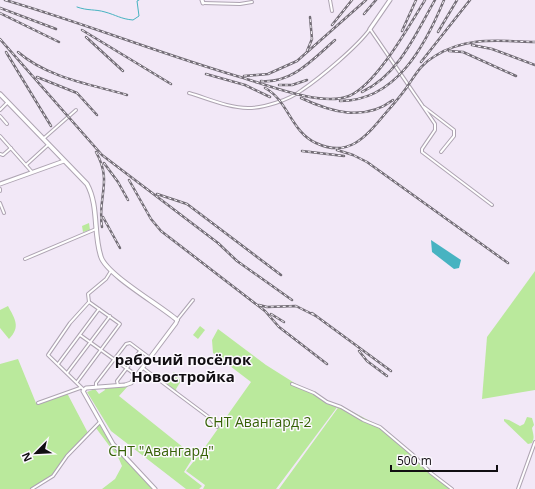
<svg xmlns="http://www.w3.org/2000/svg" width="535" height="489" viewBox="0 0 535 489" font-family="'Open Sans',sans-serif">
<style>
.green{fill:#bae99c}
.water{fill:#47b3c1}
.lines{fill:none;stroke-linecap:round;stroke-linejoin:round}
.stream{stroke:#47b3c1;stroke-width:1}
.minor-casing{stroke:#aea4b2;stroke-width:4}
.tertiary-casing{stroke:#aea4b2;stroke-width:5}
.secondary-casing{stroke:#aea4b2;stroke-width:5.5}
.minor{stroke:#fff;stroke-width:2}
.tertiary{stroke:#fff;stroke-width:3}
.secondary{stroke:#fff;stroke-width:3.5}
.rail-casing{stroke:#736d76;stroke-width:2.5}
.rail{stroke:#fcf8fe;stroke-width:1;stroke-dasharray:3;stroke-linecap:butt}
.labels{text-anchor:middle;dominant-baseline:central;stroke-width:3;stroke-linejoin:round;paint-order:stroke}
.park-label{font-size:14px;fill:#366106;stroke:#fcf8fe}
.neighbourhood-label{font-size:15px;font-weight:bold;fill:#110e12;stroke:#fcf8fe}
</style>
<rect width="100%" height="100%" fill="#f2e8f7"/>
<g class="green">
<polygon points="89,223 90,230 83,232 82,226"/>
<polygon points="535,271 535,390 482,399 487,337"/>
<path d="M8 306C15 319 21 327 9 339L0 328V310Z"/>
<polygon points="200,326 205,330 198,339 193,335"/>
<polygon points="218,329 266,365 312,394 314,393 338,406 276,489 203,489 205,485 186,471 205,447 251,382 213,353 212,340"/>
<polygon points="18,359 36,403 67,393 88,433 63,460 53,475 44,482 31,489 0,489 0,364"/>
<polygon points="174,372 181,381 176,389 177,392 166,383"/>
<polygon points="128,386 119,396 194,456 184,472 202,486 199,489 186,489 111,431 87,392 95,389 99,394 105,390 104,388"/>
<polygon points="340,405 383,428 412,452 444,484 453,489 279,489"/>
<path d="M527 417 532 418 534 425 532 428C533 434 535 437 532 443L528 444 504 421V419L509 420 520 426 524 424Z"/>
<polygon points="99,424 108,439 153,489 102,489 115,479 122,466 119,459 96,428"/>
</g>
<polygon class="water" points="431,240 461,260 459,268 454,269 432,252"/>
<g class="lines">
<path class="stream" d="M77 7C88 11 95 9 105 12 116 15 121 19 133 20L139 16 137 1 139 0"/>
<g class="minor-casing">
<g id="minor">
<polyline points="330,0 332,11"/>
<polyline points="203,3 240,4 252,2"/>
<path d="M189 93C207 98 228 108 248 108 264 108 289 100 302 90 320 78 358 46 370 29L435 124V130L422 149V152L492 205"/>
<polyline points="424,107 454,130 454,136 441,152"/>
<polyline points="0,110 8,102"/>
<polyline points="0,116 7,124"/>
<polyline points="0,136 32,172"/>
<polyline points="43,139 76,110"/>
<polyline points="0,154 3,155 11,148"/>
<polyline points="26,165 49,144"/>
<polyline points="0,189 0,191"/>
<polyline points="0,203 4,213"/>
<polyline points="25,259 96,229"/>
<polyline points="89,302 88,294 106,279 111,271"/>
<polyline points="177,320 193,300"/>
<polyline points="80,335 136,375"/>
<polyline points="58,364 99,309"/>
<polyline points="143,368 210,418 217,427"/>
<polyline points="67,373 110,316"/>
<polyline points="77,382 120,324 89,302"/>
<polyline points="292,384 314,393 327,402 341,407 363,420 380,427 412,454 431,473 452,489"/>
<polyline points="118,385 117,381 140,351"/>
<polyline points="96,387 96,383 126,344 130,343 150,358"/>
<polyline points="83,389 48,355 70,323 89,302"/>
<polyline points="38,403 80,388"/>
<polyline points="32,489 53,476 67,456 100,422"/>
<polyline points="518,489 535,442"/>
</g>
</g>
<g class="tertiary-casing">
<g id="tertiary">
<polyline points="202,0 203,3"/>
<polyline points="370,29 390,0"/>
<polyline points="0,184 64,161"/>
<polyline points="155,489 113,444 83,391 86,388 125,385 131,383 176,323 177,320"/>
</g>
</g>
<g class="secondary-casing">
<path id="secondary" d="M0 94 87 184C99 206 93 233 101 257 107 275 160 305 177 320"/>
</g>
<use href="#minor" class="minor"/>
<use href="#tertiary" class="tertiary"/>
<use href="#secondary" class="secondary"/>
<g class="rail-casing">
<g id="rail">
<path d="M5 0C84 23 161 54 240 77 268 85 321 107 349 96 376 85 409 26 425 0"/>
<polyline points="0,8 56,29"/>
<polyline points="0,13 59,42"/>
<polyline points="364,14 376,0"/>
<polyline points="332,25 352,0"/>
<polyline points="82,30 171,84"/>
<polyline points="402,31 416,0"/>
<polyline points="438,32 457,0"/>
<polyline points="86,37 123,71"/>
<polyline points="0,39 102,155 218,243 237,261 292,300"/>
<polyline points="472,45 492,49 535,65"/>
<polyline points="307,51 312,39 310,17"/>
<polyline points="449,51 463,52 516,76"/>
<polyline points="6,52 51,126"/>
<path d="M18 52C48 78 90 84 127 95"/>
<polyline points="421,62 470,0"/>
<polyline points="206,74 245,85 270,97"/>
<polyline points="244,76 268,74 297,61 366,0"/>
<polyline points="37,77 77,93 97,115"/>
<path d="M261 81C292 84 313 59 335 40"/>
<polyline points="279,85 292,85 307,80"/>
<path d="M265 88C288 100 291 132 316 143 348 158 365 138 384 115 392 106 400 97 407 87 416 74 421 64 435 56 467 36 499 41 535 42"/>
<path d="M362 92C399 75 416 33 435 0"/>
<path d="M301 98C331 112 364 122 393 100"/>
<path d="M340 101C396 101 425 46 444 0"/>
<polyline points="337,150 353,155 367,162 508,263"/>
<polyline points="302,151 344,156"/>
<path d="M96 152C113 182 97 197 102 227"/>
<polyline points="104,163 118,182 128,200"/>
<polyline points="129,180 151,219 161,231 265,311 279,327 327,364"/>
<polyline points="157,194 187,204 281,275"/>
<polyline points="103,217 120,248"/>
<polyline points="259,305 267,307 296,306 316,316"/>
<polyline points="312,313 391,371"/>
<polyline points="271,314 284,322"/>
<polyline points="359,351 367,361 387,376"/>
</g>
</g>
<use href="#rail" class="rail"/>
</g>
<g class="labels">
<g class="park-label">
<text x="258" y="421">СНТ Авангард-2</text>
<text x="161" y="450">СНТ "Авангард"</text>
</g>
<g class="neighbourhood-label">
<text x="183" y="359">рабочий посёлок<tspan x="183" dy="17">Новостройка</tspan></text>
</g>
</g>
<g transform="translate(36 453) rotate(246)" stroke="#fcf8fe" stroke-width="3" paint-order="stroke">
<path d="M0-3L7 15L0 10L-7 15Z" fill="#110e12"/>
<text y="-6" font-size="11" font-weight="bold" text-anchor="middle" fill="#110e12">N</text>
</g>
<path d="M391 465v6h106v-6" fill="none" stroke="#110e12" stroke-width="2"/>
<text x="397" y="465" font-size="12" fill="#110e12" stroke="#fcf8fe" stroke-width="3" paint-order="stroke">500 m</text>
</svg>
